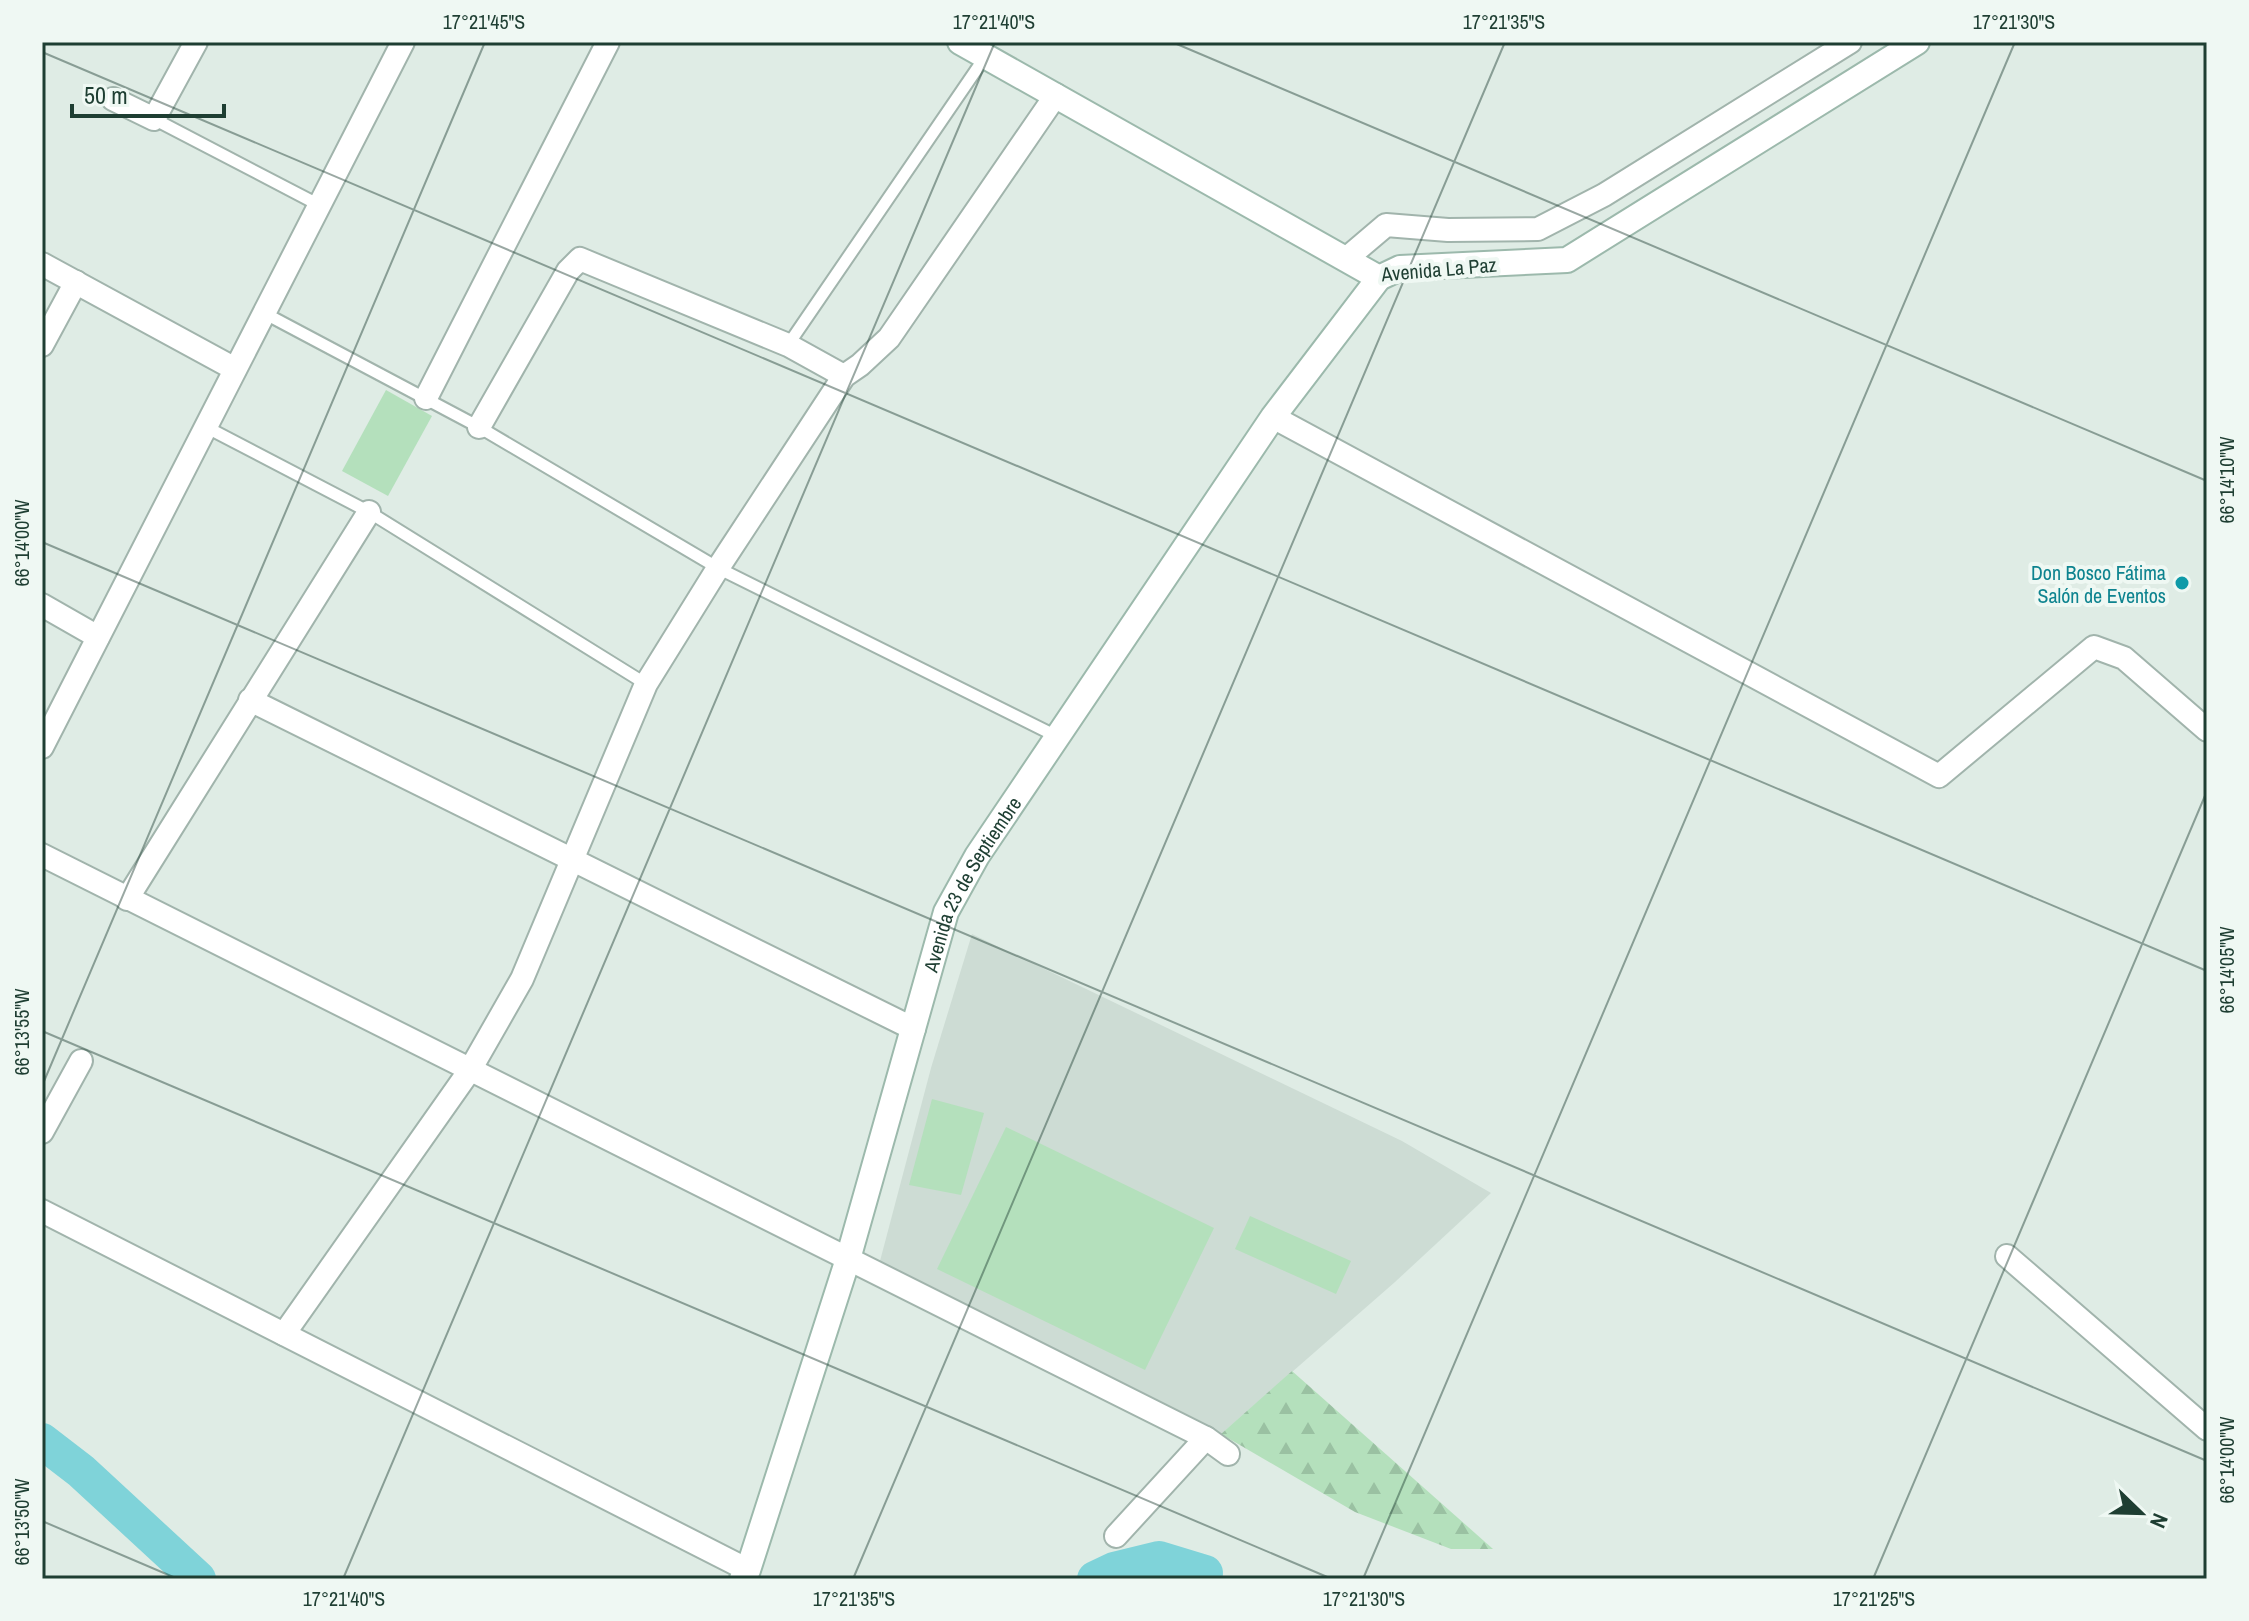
<svg xmlns="http://www.w3.org/2000/svg" width="2249" height="1621" viewBox="0 0 2249 1621" font-family="'Archivo Narrow',sans-serif">
<style>
.built{fill:#cddcd4}
.forest{fill:url(#forest-firs)}
.pitch{fill:#b4e0bc}
.lines{fill:none;stroke-linecap:round;stroke-linejoin:round}
.river{stroke:#7fd3d9;stroke-width:36}
.lane-casing{stroke:#a1b4ac;stroke-width:15}
.street-casing{stroke:#a1b4ac;stroke-width:26}
.secondary-casing{stroke:#9cb9ac;stroke-width:28}
.lane{stroke:#fff;stroke-width:11}
.street{stroke:#fff;stroke-width:22}
.secondary{stroke:#fff;stroke-width:24}
.ticks{fill:none;stroke:#1e3e32;stroke-width:2;stroke-opacity:0.45}
.culture-dot{fill:#0f9aa8;stroke:#eff8f3;stroke-width:3}
.labels{text-anchor:middle;dominant-baseline:central;stroke-width:8;stroke-linejoin:round;paint-order:stroke}
.street-label{font-size:20px;fill:#1e3e32;stroke:#eff8f3}
.culture-label{font-size:20px;fill:#0d838f;stroke:#eff8f3;text-anchor:end}
.neatline{fill:none;stroke:#1e3e32;stroke-width:3}
.ticks-label{font-size:20px;text-anchor:middle;fill:#1e3e32}
</style>
<defs>
<pattern id="forest-firs" width="22" height="20" patternUnits="userSpaceOnUse" patternTransform="scale(2)"><rect width="22" height="20" fill="#b4e0bc"/><path d="M5 1l3.5 6h-7zM16 11l3.5 6h-7z" fill="#9ac1a2"/></pattern>
</defs>
<rect width="100%" height="100%" fill="#dfece5"/>
<polygon class="built" points="972,934 1402,1141 1491,1193 1395,1282 1221,1434 880,1261 931,1068"/>
<polygon class="forest" points="1292,1371 1493,1549 1451,1549 1355,1512 1221,1434"/>
<g class="pitch">
<polygon points="386,390 432,416 388,496 342,471"/>
<polygon points="932,1099 984,1113 961,1195 909,1185"/>
<polygon points="1006,1127 1214,1228 1145,1370 937,1269"/>
<polygon points="1250,1216 1351,1261 1336,1294 1235,1249"/>
</g>
<g class="lines">
<g class="river">
<polyline points="42,1441 81,1471 198,1579"/>
<polyline points="1095,1579 1114,1570 1159,1559 1205,1573"/>
</g>
<g class="lane-casing">
<g id="lane">
<polyline points="154,119 319,205"/>
<polyline points="264,313 479,427 718,568 1056,736"/>
<polyline points="788,345 985,57"/>
<polyline points="206,427 369,512 646,684"/>
</g>
</g>
<g class="street-casing">
<g id="street">
<polyline points="113,99 154,119 196,42"/>
<polyline points="1346,259 1386,225 1448,230 1538,229 1604,195 1850,42"/>
<polyline points="42,264 235,369"/>
<polyline points="42,345 76,282"/>
<polyline points="426,398 608,42"/>
<polyline points="1273,417 1939,776 2094,647 2124,658 2207,730"/>
<polyline points="479,427 568,271 580,259 788,345 844,376"/>
<polyline points="42,605 98,637"/>
<polyline points="250,700 914,1029"/>
<polyline points="42,747 403,42"/>
<polyline points="42,855 1206,1438 1228,1454"/>
<polyline points="127,899 369,512"/>
<polyline points="42,1132 81,1061"/>
<polyline points="42,1211 748,1570"/>
<polyline points="2007,1256 2207,1429"/>
<polyline points="284,1334 470,1070 522,979 646,684 718,568 844,376 860,365 889,338 1056,95"/>
<polyline points="1116,1536 1206,1438"/>
</g>
</g>
<g class="secondary-casing">
<g id="secondary">
<polyline points="960,42 1379,278"/>
<path id="s1" d="M742 1579 748 1570 848 1259 946 912 977 856 1273 417 1379 278 1400 268 1567 260 1917 42"/>
</g>
</g>
<use href="#lane" class="lane"/>
<use href="#street" class="street"/>
<use href="#secondary" class="secondary"/>
</g>
<path class="ticks" d="M1172 42 2207 481M42 52 2207 971M42 542 2207 1461M42 1031 1332 1579M42 1086 485 42M42 1521 178 1579M343 1579 995 42M853 1579 1505 42M1363 1579 2015 42M1873 1579 2207 791"/>
<circle class="culture-dot" cx="2182" cy="583" r="8"/>
<g class="labels">
<g class="street-label">
<text transform="translate(1439 269) rotate(-5)">Avenida La Paz</text>
<text stroke="none"><textPath href="#s1" startOffset="734">Avenida 23 de Septiembre</textPath></text>
</g>
<g class="culture-label">
<text x="2166" y="572">Don Bosco Fátima<tspan x="2166" dy="23">Salón de Eventos</tspan></text>
</g>
</g>
<rect width="2249" height="1621" fill="none" stroke="#eff8f3" stroke-width="88"/>
<g transform="translate(2141 1513) rotate(113)" stroke="#eff8f3" stroke-width="6" paint-order="stroke">
<path d="M0-6L14 30L0 20L-14 30Z" fill="#1e3e32"/>
<text y="-12" font-size="22" font-weight="bold" text-anchor="middle" fill="#1e3e32">N</text>
</g>
<path d="M72 104v12h152v-12" fill="none" stroke="#1e3e32" stroke-width="4"/>
<text x="84" y="104" font-size="24" fill="#1e3e32" stroke="#eff8f3" stroke-width="6" paint-order="stroke">50 m</text>
<rect x="44" y="44" width="2161" height="1533" class="neatline"/>
<g class="ticks-label">
<text x="484" y="29">17°21'45"S</text>
<text x="994" y="29">17°21'40"S</text>
<text x="1504" y="29">17°21'35"S</text>
<text x="2014" y="29">17°21'30"S</text>
<text transform="translate(2227 480) rotate(-90)" y="7">66°14'10"W</text>
<text transform="translate(22 543) rotate(-90)" y="7">66°14'00"W</text>
<text transform="translate(2227 970) rotate(-90)" y="7">66°14'05"W</text>
<text transform="translate(22 1032) rotate(-90)" y="7">66°13'55"W</text>
<text transform="translate(2227 1460) rotate(-90)" y="7">66°14'00"W</text>
<text transform="translate(22 1522) rotate(-90)" y="7">66°13'50"W</text>
<text x="344" y="1606">17°21'40"S</text>
<text x="854" y="1606">17°21'35"S</text>
<text x="1364" y="1606">17°21'30"S</text>
<text x="1874" y="1606">17°21'25"S</text>
</g>
</svg>
